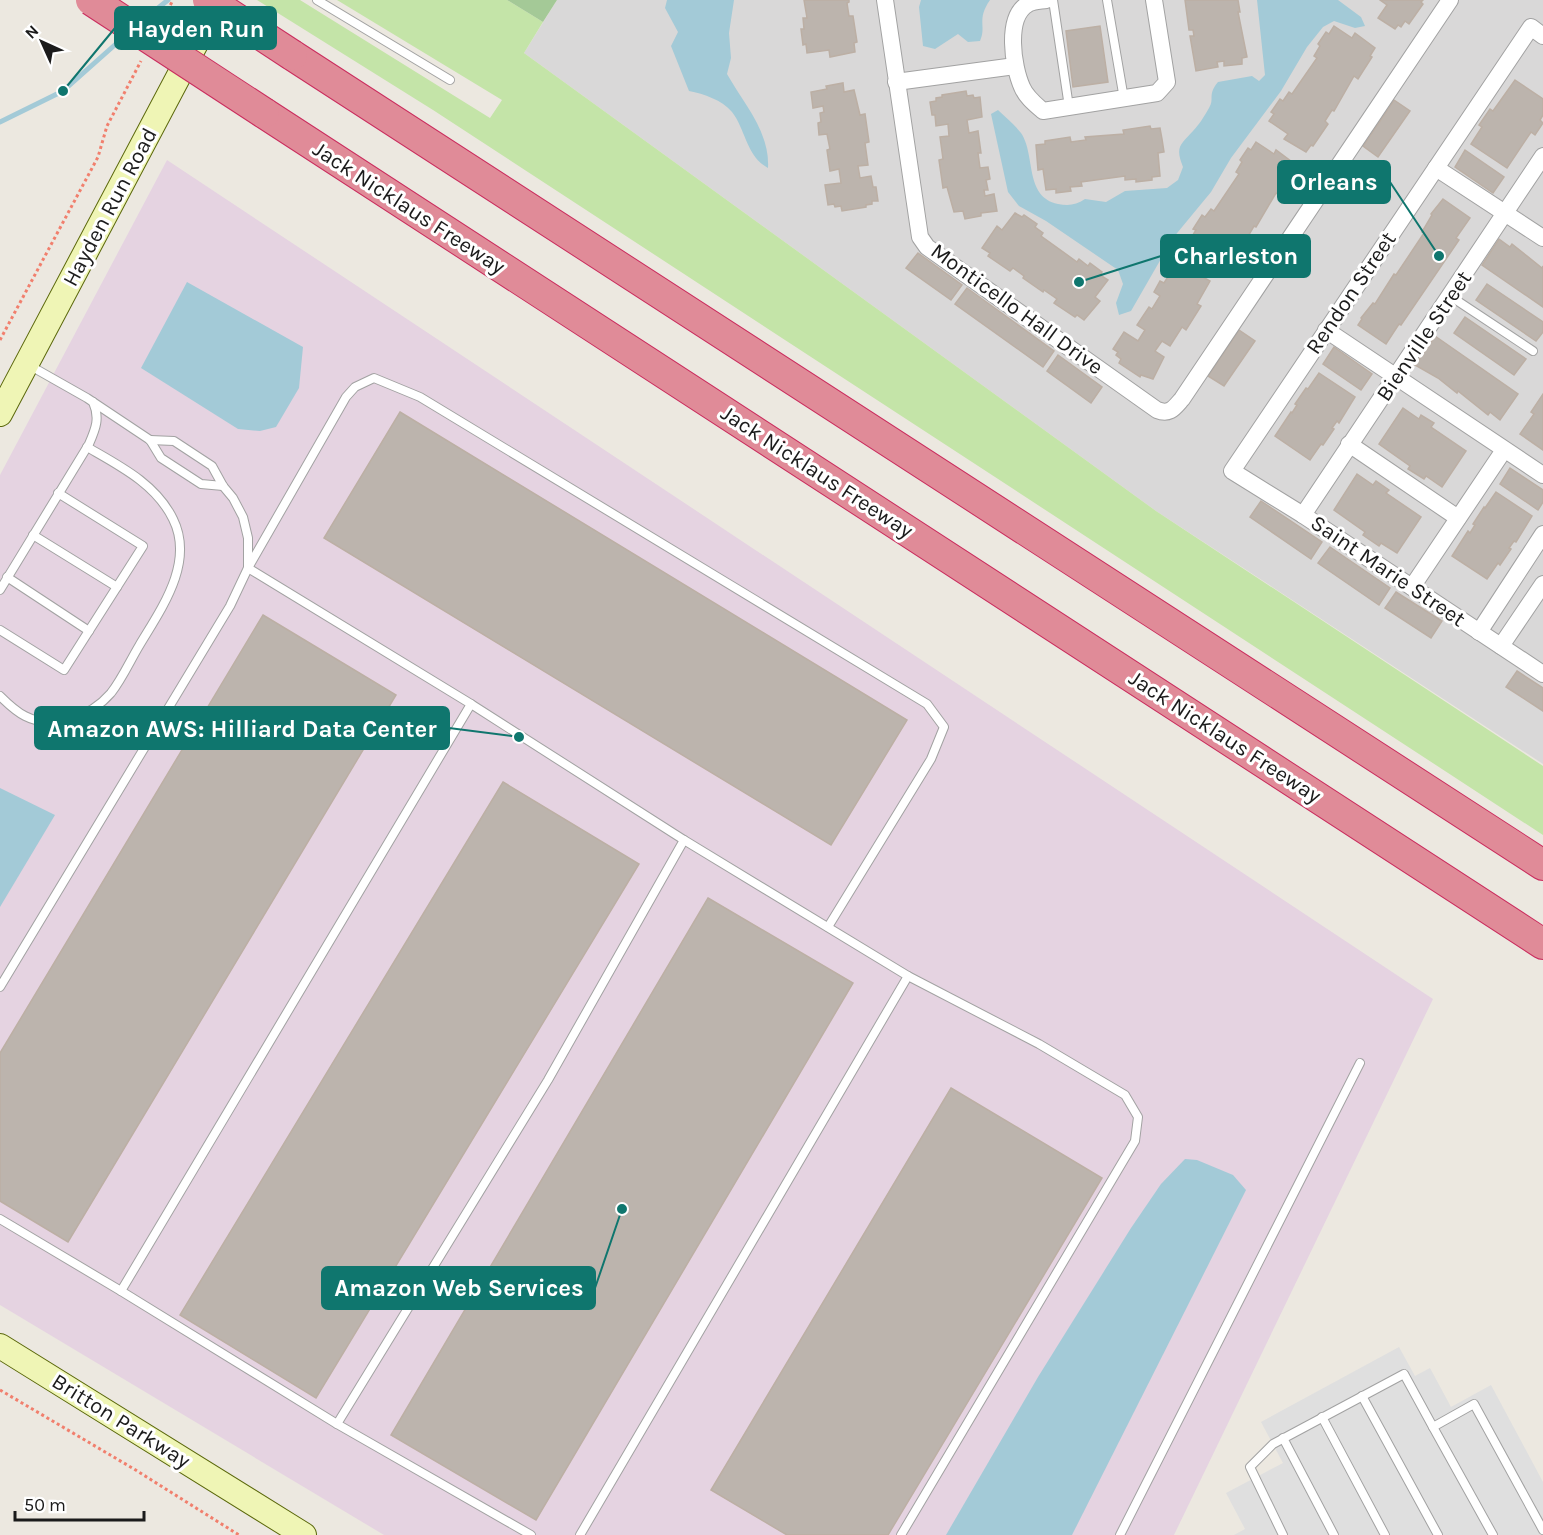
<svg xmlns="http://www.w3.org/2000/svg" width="1543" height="1535" viewBox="0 0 1543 1535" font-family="Karla,sans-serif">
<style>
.residential{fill:#d9d8d8}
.industrial{fill:#e5d3e1}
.grass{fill:#c4e4a8}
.forest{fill:#a4c997}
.parking{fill:#dfdfdf}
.water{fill:#a3cad7}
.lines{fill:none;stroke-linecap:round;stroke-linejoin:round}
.stream{stroke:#a3cad7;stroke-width:5}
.building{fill:#bcb4ad;stroke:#bcafa4;stroke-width:1.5}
.lane-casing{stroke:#a2a2a2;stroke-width:10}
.street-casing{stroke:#a2a2a2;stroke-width:18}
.secondary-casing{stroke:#5b680b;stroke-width:26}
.highway-casing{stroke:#ca2d5e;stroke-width:32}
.path{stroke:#f17f6d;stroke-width:3;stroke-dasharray:3 3;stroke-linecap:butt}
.lane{stroke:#fff;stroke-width:8}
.street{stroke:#fff;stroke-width:16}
.secondary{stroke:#eff5b5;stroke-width:24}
.highway{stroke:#e08b98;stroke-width:30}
.highway-bridge-casing{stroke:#ca2d5e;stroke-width:32;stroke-linecap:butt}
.highway-bridge{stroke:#e08b98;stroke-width:30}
.labels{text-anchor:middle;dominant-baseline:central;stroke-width:6;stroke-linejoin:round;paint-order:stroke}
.street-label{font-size:22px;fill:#1b1b1b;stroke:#fff}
.leader{fill:none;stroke:#0f766e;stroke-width:2}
.callout-dot{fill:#0f766e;stroke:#fff;stroke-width:2}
.callout{fill:#0f766e;stroke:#0f766e;stroke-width:2}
.callout-label{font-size:24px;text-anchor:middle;font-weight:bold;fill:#fff}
</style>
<rect width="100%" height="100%" fill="#ece8e0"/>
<polygon class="residential" points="557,0 1543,0 1543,764 1156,511 524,53"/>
<polygon class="industrial" points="167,160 1433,999 1174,1535 384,1535 0,1305 0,475"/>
<polygon class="grass" points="257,0 300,0 490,118 502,100 337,0 507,0 543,22 524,53 1156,511 1543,766 1543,835 433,110"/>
<polygon class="forest" points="507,0 557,0 543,22"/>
<polygon class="parking" points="1399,1347 1415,1376 1430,1368 1451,1407 1491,1385 1543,1482 1543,1535 1234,1535 1245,1529 1226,1493 1283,1463 1261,1422"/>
<g class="water">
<path d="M667 0H734L729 33 731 58 727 74C744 104 770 132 768 168 746 156 746 130 732 112 722 100 704 94 689 91L671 46 678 32 665 8Z"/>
<path d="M921 0H990C976 20 987 26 980 41L968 42 958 34 935 49 923 46 919 7Z"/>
<path d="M1257 0H1338L1361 17 1365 26 1355 28 1334 21 1323 27 1307 47 1281 91 1231 158 1211 192 1173 238 1131 311 1119 315 1116 303 1123 284 1118 270 1046 221 1019 206 1008 192 991 114 998 110C1005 117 1015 125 1021 133 1036 155 1024 197 1058 204 1069 206 1076 205 1085 199L1106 202 1125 191 1167 188 1178 180 1183 167C1175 147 1180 145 1193 131 1199 125 1205 115 1209 108 1215 99 1207 95 1218 82L1252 76 1259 81 1265 75Z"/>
<polygon points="187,282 303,347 299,388 276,427 260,431 238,429 141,368"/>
<polygon points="0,788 55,815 0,907"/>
<polygon points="1185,1159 1197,1160 1233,1175 1246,1190 1072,1535 946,1535 1038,1377 1131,1228 1161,1184"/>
</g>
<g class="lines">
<g class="stream">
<polyline points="142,21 168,0"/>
<polyline points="0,122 63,91 126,35"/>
</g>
</g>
<g class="building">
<polygon points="804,0 849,0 849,2 847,3 849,16 853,16 857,42 854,43 855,52 830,57 829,50 807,53 806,44 803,45 801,29 804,29 803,18 807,18"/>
<polygon points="1185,0 1238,0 1240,12 1238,12 1247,57 1242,58 1242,64 1224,66 1224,61 1217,62 1218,67 1196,71 1190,36 1194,36 1193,30 1189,30"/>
<polygon points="1380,0 1423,0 1421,2 1423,4 1409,24 1405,21 1401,27 1398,25 1395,29 1378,18 1387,5"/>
<polygon points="1100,26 1108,82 1073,87 1066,31"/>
<polygon points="1334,26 1352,38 1355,33 1375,48 1370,56 1372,57 1358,79 1354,76 1334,111 1332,110 1325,121 1328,124 1313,146 1311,145 1306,152 1284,139 1288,134 1269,121 1274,114 1271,112 1280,99 1283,101 1289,92 1292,94 1317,58 1314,56 1320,46 1318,44 1326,32 1329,34"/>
<polygon points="1515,80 1543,99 1543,115 1540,120 1543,123 1535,135 1531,132 1507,168 1471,144 1482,127 1479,125 1490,109 1493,111"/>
<polygon points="843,83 844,92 854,90 860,115 865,114 869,142 865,143 868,165 858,166 860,178 871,176 873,187 876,187 878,201 872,201 872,204 866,205 866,207 842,211 841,206 835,207 834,204 828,205 825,185 841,183 839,169 830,171 827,150 830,149 827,134 819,135 818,123 821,122 820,113 824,112 823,106 813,108 811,92 827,89 826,86"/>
<polygon points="966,91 967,96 973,95 974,98 980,97 982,117 967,120 969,133 978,131 981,153 978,153 980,168 988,167 990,179 986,180 988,190 984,190 985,196 994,194 997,211 981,213 981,216 965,219 963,211 954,212 947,187 943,188 939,160 943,159 940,137 949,136 948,124 936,126 935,115 932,115 930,102 936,101 936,98 942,97 942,95"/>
<polygon points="1394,100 1410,111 1378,157 1363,146"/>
<polygon points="1150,126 1151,129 1160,128 1162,139 1164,152 1158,153 1160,176 1152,177 1152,180 1136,182 1136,179 1125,180 1125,176 1081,182 1082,186 1070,187 1071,191 1056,193 1056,189 1046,190 1043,169 1038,170 1036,145 1045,144 1045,141 1070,137 1071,142 1086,140 1085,137 1124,134 1123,130"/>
<polygon points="1256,142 1274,154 1276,150 1296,165 1291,172 1294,174 1280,195 1276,193 1256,227 1254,226 1247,238 1250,240 1235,263 1233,261 1228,269 1206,255 1209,250 1191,238 1196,230 1193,229 1202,215 1205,217 1211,209 1214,211 1239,174 1236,172 1242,162 1240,160 1248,148 1251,150"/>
<polygon points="1465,150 1504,177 1493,193 1455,167"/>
<polygon points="1443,199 1470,218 1456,238 1459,240 1401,325 1399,324 1386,344 1358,325 1362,319 1361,318 1373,303 1375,304 1394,274 1396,275 1424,233 1422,232 1432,215 1431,214"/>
<polygon points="1015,213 1022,217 1024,215 1037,224 1035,227 1043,233 1041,236 1077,262 1079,259 1088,266 1090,263 1102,272 1100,275 1108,280 1095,297 1100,301 1084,320 1077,315 1075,317 1054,303 1057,299 1044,290 1043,292 1023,278 1024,276 1013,268 1010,271 988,256 990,253 982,248 997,226 1002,230"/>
<polygon points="1499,239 1510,247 1512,244 1542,268 1543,266 1543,307 1482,265"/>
<polygon points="918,253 962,285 951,300 906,268"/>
<polygon points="1177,253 1190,262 1192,259 1206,269 1201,276 1210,281 1197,304 1201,306 1186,330 1182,327 1170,346 1162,341 1155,351 1164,357 1153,379 1141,375 1140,377 1119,363 1121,359 1116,355 1118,352 1113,349 1124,332 1138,341 1145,330 1137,325 1149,307 1152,309 1160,296 1154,292 1160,281 1164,283 1169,275 1172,277 1176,272 1168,267"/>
<polygon points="1487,284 1543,322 1543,332 1536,341 1476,300"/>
<polygon points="967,288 1054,351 1043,367 955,304"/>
<polygon points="1465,317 1526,359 1514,375 1454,333"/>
<polygon points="1239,330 1255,341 1224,386 1208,376"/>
<polygon points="1435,336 1518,394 1500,420 1490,412 1488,415 1458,391 1457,393 1438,378 1415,365"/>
<polygon points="1334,347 1372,374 1361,390 1323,364"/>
<polygon points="1058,355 1102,387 1091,403 1047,371"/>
<polygon points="1319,373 1355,397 1339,423 1337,421 1332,428 1334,429 1323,445 1321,444 1310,460 1275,436 1291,412 1292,413 1297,405 1295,404 1306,388 1308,389"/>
<polygon points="1543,394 1543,450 1520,434 1534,414 1531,412"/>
<polygon points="1403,408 1419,419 1421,415 1434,423 1431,427 1466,451 1442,487 1426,476 1424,479 1408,469 1410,466 1379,444"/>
<polygon points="400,412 907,720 831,845 324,538"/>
<polygon points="1510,468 1543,490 1543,502 1538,510 1500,484"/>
<polygon points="1357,474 1373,485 1376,481 1389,490 1386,493 1421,517 1397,553 1381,543 1379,546 1363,535 1365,532 1334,510"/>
<polygon points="1496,492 1532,516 1516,542 1514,541 1509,548 1511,549 1500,565 1498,563 1487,579 1452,556 1468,531 1470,533 1475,525 1473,524 1484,507 1485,508"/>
<polygon points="1261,501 1322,542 1311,559 1250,517"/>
<polygon points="1330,547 1390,588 1379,605 1318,563"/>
<polygon points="1396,592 1442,621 1431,638 1385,608"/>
<polygon points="263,615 396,695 68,1242 0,1201 0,1053"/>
<polygon points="1517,671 1543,688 1543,711 1506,687"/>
<polygon points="503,782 639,864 316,1398 180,1315"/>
<polygon points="708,898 853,983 536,1520 391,1435"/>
<polygon points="951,1088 1102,1178 888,1535 787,1535 711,1490"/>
</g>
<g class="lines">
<g class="lane-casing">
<g id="lane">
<polyline points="317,0 450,80"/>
<polyline points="1053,0 1069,107"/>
<polyline points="1107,0 1124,99"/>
<polyline points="1450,296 1533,351"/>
<polyline points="27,364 87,398 150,440 161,458 201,484 223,486"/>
<polyline points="150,440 174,441 212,466 223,486 233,498 243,517 248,538 248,566"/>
<polyline points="33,535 117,587"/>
<polyline points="7,577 89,631"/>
<path d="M0 590 89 444C96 428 100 418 93 402"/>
<polyline points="0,630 64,670 143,546 58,493"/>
<path d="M0 696C7 703 15 711 25 716 54 731 91 716 111 693 122 679 130 661 139 646 161 609 195 563 173 519 156 484 120 466 87 447"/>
<polyline points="0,987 230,606 248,568 346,397 355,387 374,378 420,397 927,704 944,727 931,759 828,927"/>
<polyline points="0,1219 121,1291 471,704 248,568"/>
<polyline points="121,1291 337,1424 531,1535"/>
<polyline points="1362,1396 1438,1535"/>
<polyline points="1322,1417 1385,1535"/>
<polyline points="337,1424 548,1080 684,840 471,704"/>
<polyline points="1433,1427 1493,1535"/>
<polyline points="1283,1438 1334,1535"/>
<polyline points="580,1535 908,976 684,840"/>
<polyline points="901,1535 1135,1141 1138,1117 1125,1095 1039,1044 908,976"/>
<polyline points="1120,1535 1360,1063"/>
<polyline points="1283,1535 1250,1467 1273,1444 1404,1374 1433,1427 1474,1404 1543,1530"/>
</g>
</g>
<g class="street-casing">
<g id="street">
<path d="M885 0 920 237 927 247 1157 410C1170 415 1174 408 1182 399L1450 0"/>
<path d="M1046 0C1040 1 1033 1 1028 4 1005 17 1013 67 1022 87 1026 97 1035 104 1043 111L1157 93 1167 82 1154 0"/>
<polyline points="1543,36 1531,27 1232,471 1303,515 1543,674"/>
<polyline points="896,82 1015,66"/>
<polyline points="1436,168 1543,238"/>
<polyline points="1326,330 1543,475"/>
<polyline points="1349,444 1458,518"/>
<polyline points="1303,515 1543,156"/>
<polyline points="1412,587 1504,450"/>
<polyline points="1479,632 1543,534"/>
<polyline points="1501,646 1543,584"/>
</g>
</g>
<g class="secondary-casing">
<g id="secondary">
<polyline points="0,414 219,0"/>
<polyline points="0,1346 304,1535"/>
</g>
</g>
<g class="highway-casing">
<g id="highway">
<polyline points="292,55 1543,865"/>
<polyline points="264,113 1543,944"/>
</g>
</g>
<g class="path">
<polyline points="162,21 173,0"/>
<polyline points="0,340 98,157 107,126 141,61"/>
<polyline points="0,1390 134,1469 239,1535"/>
</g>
<use href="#lane" class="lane"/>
<use href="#street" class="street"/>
<use href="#secondary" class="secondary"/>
<use href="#highway" class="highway"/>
<g class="highway-bridge-casing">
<g id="highway-bridge">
<polyline points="91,0 264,113"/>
<polyline points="208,0 292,55"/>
</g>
</g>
<use href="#highway-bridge" class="highway-bridge"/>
</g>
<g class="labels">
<g class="street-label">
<text transform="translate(110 207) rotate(-62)">Hayden Run Road</text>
<text transform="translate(409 208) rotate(33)">Jack Nicklaus Freeway</text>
<text transform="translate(1351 293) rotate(-56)">Rendon Street</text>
<text transform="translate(1017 309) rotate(36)">Monticello Hall Drive</text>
<text transform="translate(1424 336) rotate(-56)">Bienville Street</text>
<text transform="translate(817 472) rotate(33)">Jack Nicklaus Freeway</text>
<text transform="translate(1388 571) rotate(34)">Saint Marie Street</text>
<text transform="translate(1225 737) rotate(33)">Jack Nicklaus Freeway</text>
<text transform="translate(121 1421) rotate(32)">Britton Parkway</text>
</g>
</g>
<path class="leader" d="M63 91L115 28M1439 256L1390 182M1079 282L1161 256M519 737L449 728M622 1209L595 1288"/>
<g class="callout-dot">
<circle cx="63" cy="91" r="6"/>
<circle cx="1439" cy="256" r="6"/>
<circle cx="1079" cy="282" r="6"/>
<circle cx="519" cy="737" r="6"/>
<circle cx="622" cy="1209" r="6"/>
</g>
<g class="callout">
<rect x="115" y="7" width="161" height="42" rx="6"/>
<rect x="1278" y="161" width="112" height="42" rx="6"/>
<rect x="1161" y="235" width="149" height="42" rx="6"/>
<rect x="35" y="707" width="414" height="42" rx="6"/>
<rect x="322" y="1267" width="273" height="42" rx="6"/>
</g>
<g class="callout-label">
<text x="196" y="37">Hayden Run</text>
<text x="1334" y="190">Orleans</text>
<text x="1236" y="264">Charleston</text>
<text x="242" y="737">Amazon AWS: Hilliard Data Center</text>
<text x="459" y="1296">Amazon Web Services</text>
</g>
<g transform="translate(42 42) rotate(315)" stroke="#ffffff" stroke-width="4.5" paint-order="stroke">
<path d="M0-4.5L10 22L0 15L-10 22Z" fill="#1b1b1b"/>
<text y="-9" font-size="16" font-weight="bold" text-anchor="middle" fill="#1b1b1b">N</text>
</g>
<path d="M15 1511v9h129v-9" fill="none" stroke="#1b1b1b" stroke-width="3"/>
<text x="24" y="1511" font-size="18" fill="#1b1b1b" stroke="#ffffff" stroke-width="4.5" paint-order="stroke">50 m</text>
</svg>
